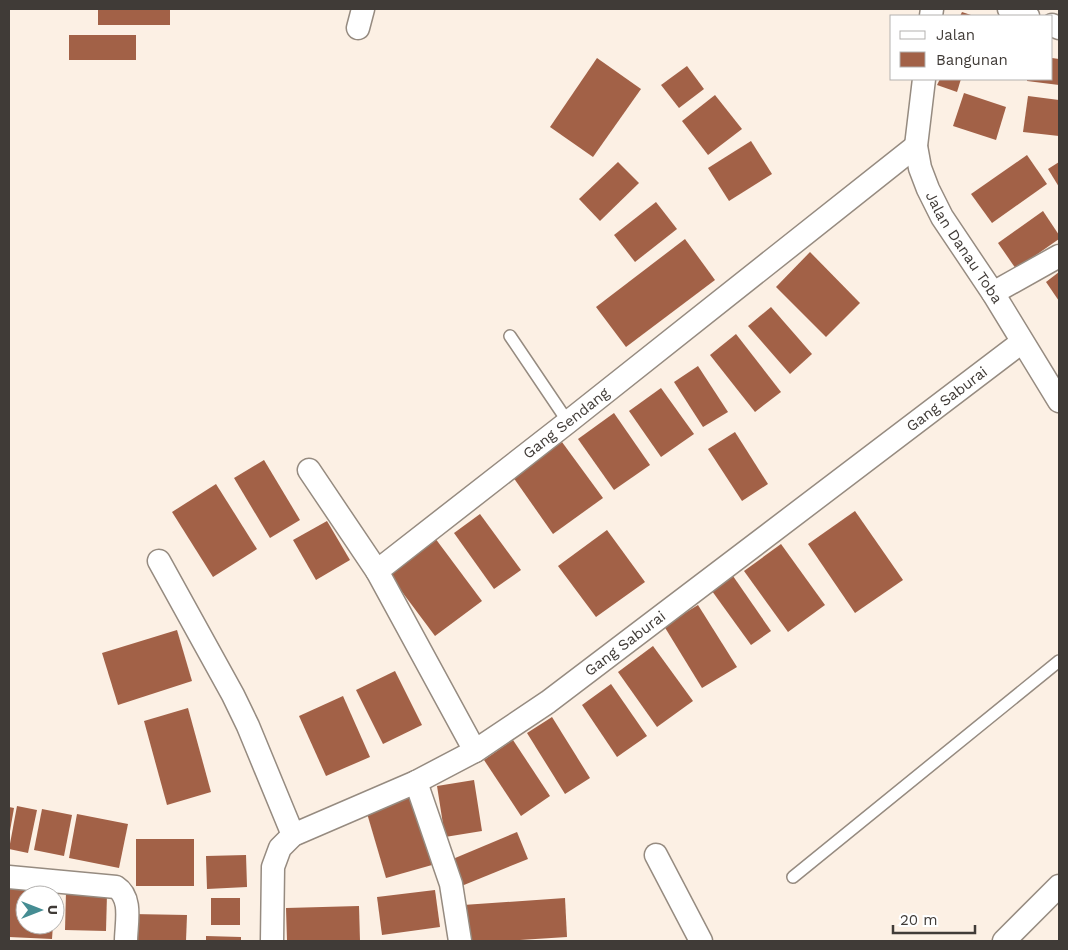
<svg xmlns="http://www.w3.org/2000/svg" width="1068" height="950" viewBox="0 0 1068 950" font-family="'Work Sans',sans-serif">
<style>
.building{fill:#a26147}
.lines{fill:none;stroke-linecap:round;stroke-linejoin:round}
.lane-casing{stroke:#968b80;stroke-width:14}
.street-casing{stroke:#968b80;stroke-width:25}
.lane{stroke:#fff;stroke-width:11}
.street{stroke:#fff;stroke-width:22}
.labels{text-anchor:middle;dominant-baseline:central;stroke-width:5;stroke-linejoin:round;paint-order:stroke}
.street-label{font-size:15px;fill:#403b37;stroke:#fff}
</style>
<rect width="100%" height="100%" fill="#fcf0e4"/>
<g class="building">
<rect x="98" y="9" width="72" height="16"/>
<polygon points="962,12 974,16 960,16"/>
<rect x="69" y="35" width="67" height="25"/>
<polygon points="597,58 641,89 593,157 550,127"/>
<polygon points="1052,58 1059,59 1059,85 1027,81 1027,79 1052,79"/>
<polygon points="687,66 704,89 679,108 661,85"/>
<polygon points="940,79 961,79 957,92 937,85"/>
<polygon points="964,93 1006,107 996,140 953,126"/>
<polygon points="715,95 742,129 708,155 682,121"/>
<polygon points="1028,96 1059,100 1059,136 1023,132"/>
<polygon points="751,141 772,174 729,201 708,168"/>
<polygon points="1027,155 1047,184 992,223 971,194"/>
<polygon points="618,162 639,183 600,221 579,199"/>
<polygon points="1059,162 1059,187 1048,169"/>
<polygon points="656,202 677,229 635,262 614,235"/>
<polygon points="1043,211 1059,235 1059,239 1016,269 998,243"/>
<polygon points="685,239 715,280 626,347 596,307"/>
<polygon points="810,252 860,303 826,337 776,287"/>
<polygon points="1059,272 1059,301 1046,282"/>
<polygon points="771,307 812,354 790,374 748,326"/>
<polygon points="736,334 781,392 755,412 710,355"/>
<polygon points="698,366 728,412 703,427 674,382"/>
<polygon points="661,388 694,434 661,457 629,411"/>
<polygon points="614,413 650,465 614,490 578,439"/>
<polygon points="735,432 768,484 742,501 708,449"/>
<polygon points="562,442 603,498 553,534 513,477"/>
<polygon points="264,460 300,520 270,538 234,478"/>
<polygon points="216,484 257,549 213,577 172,512"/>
<polygon points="855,511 903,580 855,613 808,544"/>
<polygon points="480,514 521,570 494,589 454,533"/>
<polygon points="327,521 350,560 316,580 293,540"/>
<polygon points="607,530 645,582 596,617 558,566"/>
<polygon points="432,534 482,601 435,636 385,569"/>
<polygon points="781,544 825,605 788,632 744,571"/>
<polygon points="733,576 771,631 751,645 712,591"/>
<polygon points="698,605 737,667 702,688 664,626"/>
<polygon points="177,630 192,681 118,705 102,653"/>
<polygon points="653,646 693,701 657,727 618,672"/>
<polygon points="395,671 422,725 383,744 356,690"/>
<polygon points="611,684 647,736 617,757 582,705"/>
<polygon points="343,696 370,757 326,776 299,716"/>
<polygon points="188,708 211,792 167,805 144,721"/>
<polygon points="552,717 590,778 565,794 527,733"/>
<polygon points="513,740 550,796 521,816 484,760"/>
<polygon points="474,780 482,831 445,837 437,786"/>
<polygon points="412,796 432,865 386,878 366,810"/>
<polygon points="17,806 37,810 28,853 9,849"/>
<polygon points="9,807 14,808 10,831 9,831"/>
<polygon points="42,809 72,815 64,856 34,850"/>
<polygon points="77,814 128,824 119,868 69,858"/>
<polygon points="517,832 528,859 459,887 448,861"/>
<rect x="136" y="839" width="58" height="47"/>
<polygon points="246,855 247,887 207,889 206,856"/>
<polygon points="10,887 53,889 53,895 25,895 25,925 53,925 52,939 9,937"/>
<polygon points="435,890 440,927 382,935 377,897"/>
<polygon points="66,892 107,894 106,931 65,930"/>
<rect x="211" y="898" width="29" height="27"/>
<polygon points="565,898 567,937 505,941 465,941 463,905"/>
<polygon points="359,906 360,941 287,941 286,908"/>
<polygon points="132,914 187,915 186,941 132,941"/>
<polygon points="206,936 241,937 241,941 206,941"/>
</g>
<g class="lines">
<g class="lane-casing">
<g id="lane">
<polyline points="510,336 568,422"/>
<polyline points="793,877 1059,661"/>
</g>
</g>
<g class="street-casing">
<g id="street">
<polyline points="1009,9 1028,16"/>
<polyline points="931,16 932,9"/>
<polyline points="1052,25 1059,28"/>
<polyline points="358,28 363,9"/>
<path id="s1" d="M924 79 916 146 920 168 928 189 942 217 993 293 1059 401"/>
<polyline points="993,293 1059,256"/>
<polyline points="309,470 377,571"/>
<polyline points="159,561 233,695 248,726 293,835"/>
<path id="s2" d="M475 751 377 571 568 422 916 146"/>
<polyline points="416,782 451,884 460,941"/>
<polyline points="656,855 701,941"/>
<path d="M9 877 116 887C133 898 126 924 126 941"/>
<path id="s3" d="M272 941 273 867 280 848 293 835 416 782 475 751 548 702 1022 342"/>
<polyline points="1004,941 1059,886"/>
</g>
</g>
<use href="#lane" class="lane"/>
<use href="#street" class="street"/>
</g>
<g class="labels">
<g class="street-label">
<text stroke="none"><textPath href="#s1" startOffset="181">Jalan Danau Toba</textPath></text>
<text stroke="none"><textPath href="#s3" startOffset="902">Gang Saburai</textPath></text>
<text stroke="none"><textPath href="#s2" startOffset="445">Gang Sendang</textPath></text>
<text stroke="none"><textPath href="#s3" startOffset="498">Gang Saburai</textPath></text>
</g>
</g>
<rect width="1068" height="950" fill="none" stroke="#403b37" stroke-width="20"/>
<rect x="890" y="15" width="162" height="65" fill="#ffffff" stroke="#b3b1af"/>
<rect x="900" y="31" width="25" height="8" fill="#ffffff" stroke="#b3b1af"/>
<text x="936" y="40" font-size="15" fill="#403b37">Jalan</text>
<rect x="900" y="52" width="25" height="15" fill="#a26147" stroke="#b3b1af"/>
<text x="936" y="65" font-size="15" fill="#403b37">Bangunan</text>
<g transform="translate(40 910) rotate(90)"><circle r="24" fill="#ffffff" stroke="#b3b1af"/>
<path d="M0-4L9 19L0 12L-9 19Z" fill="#458d93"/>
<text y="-8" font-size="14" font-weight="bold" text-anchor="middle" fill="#403b37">U</text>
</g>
<path d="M893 925v8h82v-8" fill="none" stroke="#403b37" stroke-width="2.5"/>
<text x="900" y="925" font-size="15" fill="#403b37" stroke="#ffffff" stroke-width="4" paint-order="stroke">20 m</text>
</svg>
